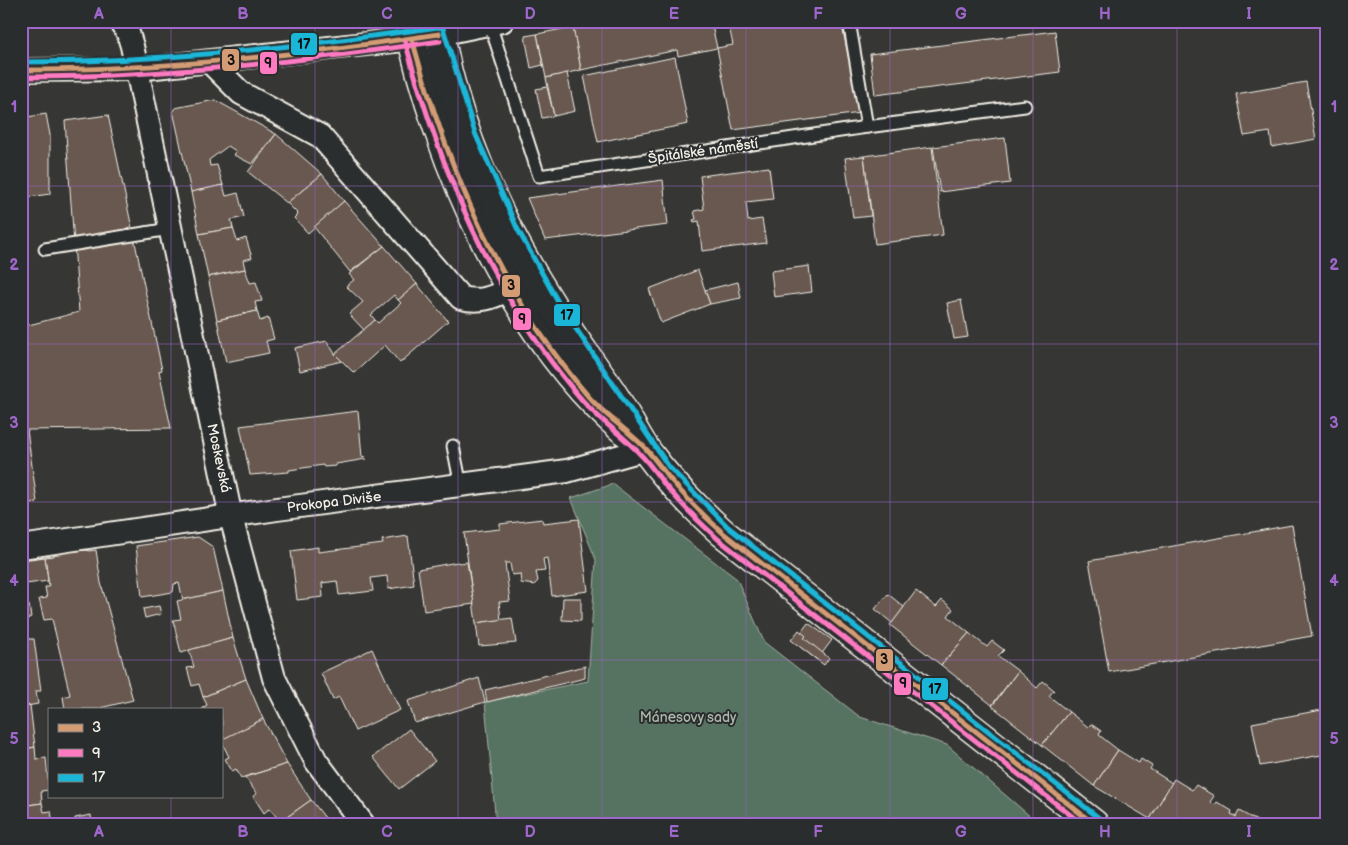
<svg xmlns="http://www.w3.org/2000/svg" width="1348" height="845" viewBox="0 0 1348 845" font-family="'Balsamiq Sans',sans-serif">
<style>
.green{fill:#567261;stroke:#a5b2a4}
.building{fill:#685950;stroke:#f4f1e8}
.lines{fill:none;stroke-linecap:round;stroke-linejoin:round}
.lane-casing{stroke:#f4f1e8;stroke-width:15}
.street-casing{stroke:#f4f1e8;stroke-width:26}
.secondary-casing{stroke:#f4f1e8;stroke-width:31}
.lane{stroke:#2a2d2e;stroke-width:11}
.street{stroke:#2a2d2e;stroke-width:22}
.secondary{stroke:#2a2d2e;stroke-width:28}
.bus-1-casing{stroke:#2a2d2e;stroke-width:9}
.bus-2-casing{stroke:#2a2d2e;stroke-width:9}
.bus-3-casing{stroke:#2a2d2e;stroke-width:9}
.bus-1{stroke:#d39c74;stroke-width:5}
.bus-2{stroke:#fe7ac1;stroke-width:5}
.bus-3{stroke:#1ab6d8;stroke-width:5}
.grid{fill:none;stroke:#9f67cb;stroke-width:1;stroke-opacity:0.55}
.labels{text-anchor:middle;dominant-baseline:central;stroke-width:4;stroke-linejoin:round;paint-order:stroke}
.street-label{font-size:14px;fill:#f4f1e8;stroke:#2a2d2e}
.park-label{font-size:14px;fill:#adb8ab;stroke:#2a2d2e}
.line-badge{stroke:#2a2d2e;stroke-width:2}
.pale-badge-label{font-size:14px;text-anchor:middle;font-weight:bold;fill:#111}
.neatline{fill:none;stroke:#9f67cb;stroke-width:2}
.grid-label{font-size:16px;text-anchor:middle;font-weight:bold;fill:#9f67cb}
</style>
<rect width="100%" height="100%" fill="#363635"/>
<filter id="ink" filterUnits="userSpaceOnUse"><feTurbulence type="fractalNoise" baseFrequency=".02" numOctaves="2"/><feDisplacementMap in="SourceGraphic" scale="10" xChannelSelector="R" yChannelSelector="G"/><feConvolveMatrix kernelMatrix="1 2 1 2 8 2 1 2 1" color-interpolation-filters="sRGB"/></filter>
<g filter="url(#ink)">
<polygon class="green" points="613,484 737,579 764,642 860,717 947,745 1039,824 496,824 485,702 588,681 596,560 571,498"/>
<g class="building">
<polygon points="598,21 711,21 717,48 678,56 677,50 581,70 573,27"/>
<polygon points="728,21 841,21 860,113 733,130 717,48 733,45"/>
<polygon points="573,27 581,70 546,78 537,34"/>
<polygon points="1055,31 1060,72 875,95 870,54"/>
<polygon points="537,34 543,65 531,68 525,36"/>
<polygon points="675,57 688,124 598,142 584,76"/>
<polygon points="567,73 575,111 554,116 546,78"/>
<polygon points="1306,82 1316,139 1272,147 1270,132 1244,136 1236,94"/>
<polygon points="547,87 554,116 542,118 536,89"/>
<polygon points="215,100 276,134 252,164 234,155 236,151 228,146 209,160 210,166 217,165 223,185 191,192 173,111 175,108"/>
<polygon points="46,114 50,135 50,194 21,198 21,118"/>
<polygon points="108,115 162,370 159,371 171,428 27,430 37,502 21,504 21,327 79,312 65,121"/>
<polygon points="276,134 322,174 287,203 248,172"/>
<polygon points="1005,138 1010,183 940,192 933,147"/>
<polygon points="932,147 943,235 875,244 864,156"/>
<polygon points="864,156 871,216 853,218 845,158"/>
<polygon points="769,167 773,199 746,202 748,221 762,219 766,243 702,251 699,221 694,222 693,220 696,219 694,211 704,209 700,176"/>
<polygon points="322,174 344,201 308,233 294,218 298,214 287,203"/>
<polygon points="663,180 668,225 545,240 527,198"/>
<polygon points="223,185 226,196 238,193 244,217 231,220 233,228 199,234 191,192"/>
<polygon points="344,201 384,246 350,272 314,227"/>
<polygon points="233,228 237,241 246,238 252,258 243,260 245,269 208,277 199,234"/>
<polygon points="384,246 417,284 398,300 394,295 371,315 375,320 364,330 349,314 363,302 346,286 354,280 349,274"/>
<polygon points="809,266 812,292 774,297 771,271"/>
<polygon points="245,269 250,283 256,282 262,301 255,302 257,311 217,320 208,277"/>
<polygon points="698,270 710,304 661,323 649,289"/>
<polygon points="738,282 741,298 710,304 705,290"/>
<polygon points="417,284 448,321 400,363 385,345 354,373 335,354 375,320 378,323 401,303 398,300"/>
<polygon points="961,300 968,337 954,339 947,303"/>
<polygon points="257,311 260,321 268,318 274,339 266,341 269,353 226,362 217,320"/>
<polygon points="327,341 335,354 342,361 300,371 295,348"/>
<polygon points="358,411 362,457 365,456 366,459 336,464 336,466 324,467 323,465 289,470 289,472 250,475 240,426"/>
<polygon points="542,519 543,523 579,519 588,591 552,596 547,558 543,559 545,571 536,572 538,581 534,585 521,583 520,574 512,575 510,563 505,563 510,601 499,602 501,620 476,623 464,533 500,529 500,524"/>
<polygon points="1292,525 1312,636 1109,672 1089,561"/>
<polygon points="408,536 414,585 388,589 387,576 371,578 373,591 339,595 337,581 322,583 323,597 297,600 291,551 318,547 318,552 383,544 382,540"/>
<polygon points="198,537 213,547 223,591 183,600 179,583 174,584 173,592 142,597 136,546"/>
<polygon points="87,550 88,551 96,550 101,583 133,700 96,709 65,709 63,697 70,695 52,619 44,620 39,599 47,598 45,587 49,587 45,557 54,556 54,553"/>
<polygon points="45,557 48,581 26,584 22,560"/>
<polygon points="458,562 459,563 467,562 474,604 424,611 418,569"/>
<polygon points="21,569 24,569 26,586 21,586"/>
<polygon points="22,586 24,604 29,605 31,617 25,620 27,639 34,639 41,691 36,691 38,704 21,707"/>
<polygon points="223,591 233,638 181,653 173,620 181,619 177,601"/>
<polygon points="916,591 936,607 942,600 953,609 948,616 969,633 941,665 890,625"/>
<polygon points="888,594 904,607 892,623 875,609"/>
<polygon points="563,598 581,598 581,621 562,620"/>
<polygon points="159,606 161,614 145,618 143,609"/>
<polygon points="512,618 516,643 479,646 476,623"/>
<polygon points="808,623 832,640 817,660 794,642"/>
<polygon points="799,630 806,636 804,638 829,658 824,665 791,640"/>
<polygon points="969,633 987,647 992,641 1004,650 998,656 1018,671 992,705 941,665"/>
<polygon points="233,638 246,679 203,697 199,684 192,686 187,668 194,667 189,650"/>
<polygon points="372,649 400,710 355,731 339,697 333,700 321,673"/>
<polygon points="585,666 585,678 487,702 485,690"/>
<polygon points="1018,671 1037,688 1043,681 1054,690 1049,696 1069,712 1042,745 992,706"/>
<polygon points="479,678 485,702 415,723 408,701"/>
<polygon points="246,679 263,719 223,740 221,709 201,709 207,705 203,697"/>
<polygon points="30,705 35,747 21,750 21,707"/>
<polygon points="1327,709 1327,754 1260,766 1252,723"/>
<polygon points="1069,712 1088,727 1091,724 1101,731 1099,735 1118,750 1094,786 1042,745"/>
<polygon points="263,719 287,764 241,778 236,769 232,771 225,759 229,757 221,740"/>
<polygon points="409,729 435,761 399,789 373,757"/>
<polygon points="35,747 36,759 46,758 49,790 41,791 42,803 21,806 21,750"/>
<polygon points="1118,750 1139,763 1141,759 1152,766 1150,769 1172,783 1150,819 1094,786"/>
<polygon points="287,764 311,800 280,822 270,808 264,813 253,796 257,794 245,777"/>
<polygon points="1174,779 1192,790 1196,785 1214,796 1210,802 1215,805 1217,802 1232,811 1231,814 1236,817 1239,811 1257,821 1256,824 1157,824 1150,819"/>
<polygon points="311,800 330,824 277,824 280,822"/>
<polygon points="42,803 44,812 51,811 53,824 21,824 21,806"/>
<polygon points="91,815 92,824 53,824 75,821 75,818"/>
</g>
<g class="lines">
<g class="lane-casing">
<g id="lane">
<polyline points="849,21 867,127"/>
<polyline points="490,24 539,176 867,127 1025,106"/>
<polyline points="45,249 170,229"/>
<polyline points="453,446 461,486"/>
</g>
</g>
<g class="street-casing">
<g id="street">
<polyline points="120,21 128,33 132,46 231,517 274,678 316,761 363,824"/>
<polyline points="439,34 502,21"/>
<path d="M210 62 241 93 320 136 461 298C481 303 493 297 511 289"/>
<polyline points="21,70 137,69 412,39"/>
<polyline points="21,547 277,509 567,471 646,449"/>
</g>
</g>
<g class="secondary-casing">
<g id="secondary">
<path d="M408 21C437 161 516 341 627 433"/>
<path d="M438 21C452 117 494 212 545 294 566 329 591 361 613 394 625 412 634 432 646 450 668 480 695 508 723 533L1094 824"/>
</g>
</g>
<use href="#lane" class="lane"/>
<use href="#street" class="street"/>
<use href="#secondary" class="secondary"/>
<g class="bus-1-casing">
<g id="bus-1">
<path d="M412 39C448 169 499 292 588 396 605 416 628 430 646 449 655 459 662 469 670 479 686 498 704 516 723 533L1094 824"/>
<path d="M21 70C162 70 300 55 439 34"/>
</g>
</g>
<g class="bus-2-casing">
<g id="bus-2">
<path d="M405 41C441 172 493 298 583 401 600 421 623 435 641 455 650 464 657 475 665 485 681 504 699 522 718 539L1082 824"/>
<path d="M21 77C162 77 301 62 440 41"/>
</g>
</g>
<g class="bus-3-casing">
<path id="bus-3" d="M21 62C161 62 299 47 438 27L443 28 475 133 517 228 558 302 669 467 728 527 1099 818"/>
</g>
<use href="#bus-1" class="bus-1"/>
<use href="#bus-2" class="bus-2"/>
<use href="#bus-3" class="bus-3"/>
</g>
</g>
<path class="grid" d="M171 21V709M315 21V824M458 21V824M602 21V824M746 21V824M890 21V824M1033 21V824M1177 21V824M21 186H1327M21 344H1327M21 502H1327M21 660H1327M171 796V824"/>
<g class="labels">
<g class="street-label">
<text transform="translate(703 151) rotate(-8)">Špitálské náměstí</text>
<text transform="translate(219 458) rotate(78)">Moskevská</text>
<text transform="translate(334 502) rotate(-7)">Prokopa Diviše</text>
</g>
<g class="park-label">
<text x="688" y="717">Mánesovy sady</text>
</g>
</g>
<g class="line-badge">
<rect x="290" y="32" width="28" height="24" rx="5" fill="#1ab6d8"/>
<rect x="221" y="48" width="19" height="24" rx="5" fill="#d39c74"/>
<rect x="259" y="51" width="19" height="24" rx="5" fill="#fe7ac1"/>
<rect x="501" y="274" width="20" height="24" rx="5" fill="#d39c74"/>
<rect x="553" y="303" width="28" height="24" rx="5" fill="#1ab6d8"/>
<rect x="512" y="307" width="20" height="24" rx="5" fill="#fe7ac1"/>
<rect x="875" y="648" width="19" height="24" rx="5" fill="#d39c74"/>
<rect x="893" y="672" width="19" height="24" rx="5" fill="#fe7ac1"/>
<rect x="921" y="677" width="28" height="24" rx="5" fill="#1ab6d8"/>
</g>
<g class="pale-badge-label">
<text x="304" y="49">17</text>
<text x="231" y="65">3</text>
<text x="268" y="68">9</text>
<text x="511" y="290">3</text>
<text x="567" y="320">17</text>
<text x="522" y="324">9</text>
<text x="884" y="664">3</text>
<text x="903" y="688">9</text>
<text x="935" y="694">17</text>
</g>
<rect width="1348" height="845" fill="none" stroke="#2a2d2e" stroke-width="55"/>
<rect x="48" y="708" width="175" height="90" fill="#2a2d2e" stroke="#7b7b78"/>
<rect x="58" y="724" width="25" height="8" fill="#d39c74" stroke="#7b7b78"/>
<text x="92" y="732" font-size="15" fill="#f4f1e8">3</text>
<rect x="58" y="749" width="25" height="8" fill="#fe7ac1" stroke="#7b7b78"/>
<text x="92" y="758" font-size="15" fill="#f4f1e8">9</text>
<rect x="58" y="774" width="25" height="8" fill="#1ab6d8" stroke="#7b7b78"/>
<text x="92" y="782" font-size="15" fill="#f4f1e8">17</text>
<rect x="28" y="28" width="1292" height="790" class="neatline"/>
<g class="grid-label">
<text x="99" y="19">A</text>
<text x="243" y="19">B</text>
<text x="387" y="19">C</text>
<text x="530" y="19">D</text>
<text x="674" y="19">E</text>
<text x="818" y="19">F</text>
<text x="961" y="19">G</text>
<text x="1105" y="19">H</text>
<text x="1249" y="19">I</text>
<text x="14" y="112">1</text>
<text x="1334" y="112">1</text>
<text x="14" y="270">2</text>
<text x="1334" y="270">2</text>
<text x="14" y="428">3</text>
<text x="1334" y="428">3</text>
<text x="14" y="586">4</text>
<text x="1334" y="586">4</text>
<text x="14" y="744">5</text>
<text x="1334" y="744">5</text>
<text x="99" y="837">A</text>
<text x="243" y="837">B</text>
<text x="387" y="837">C</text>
<text x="530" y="837">D</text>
<text x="674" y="837">E</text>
<text x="818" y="837">F</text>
<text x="961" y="837">G</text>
<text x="1105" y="837">H</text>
<text x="1249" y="837">I</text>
</g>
</svg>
